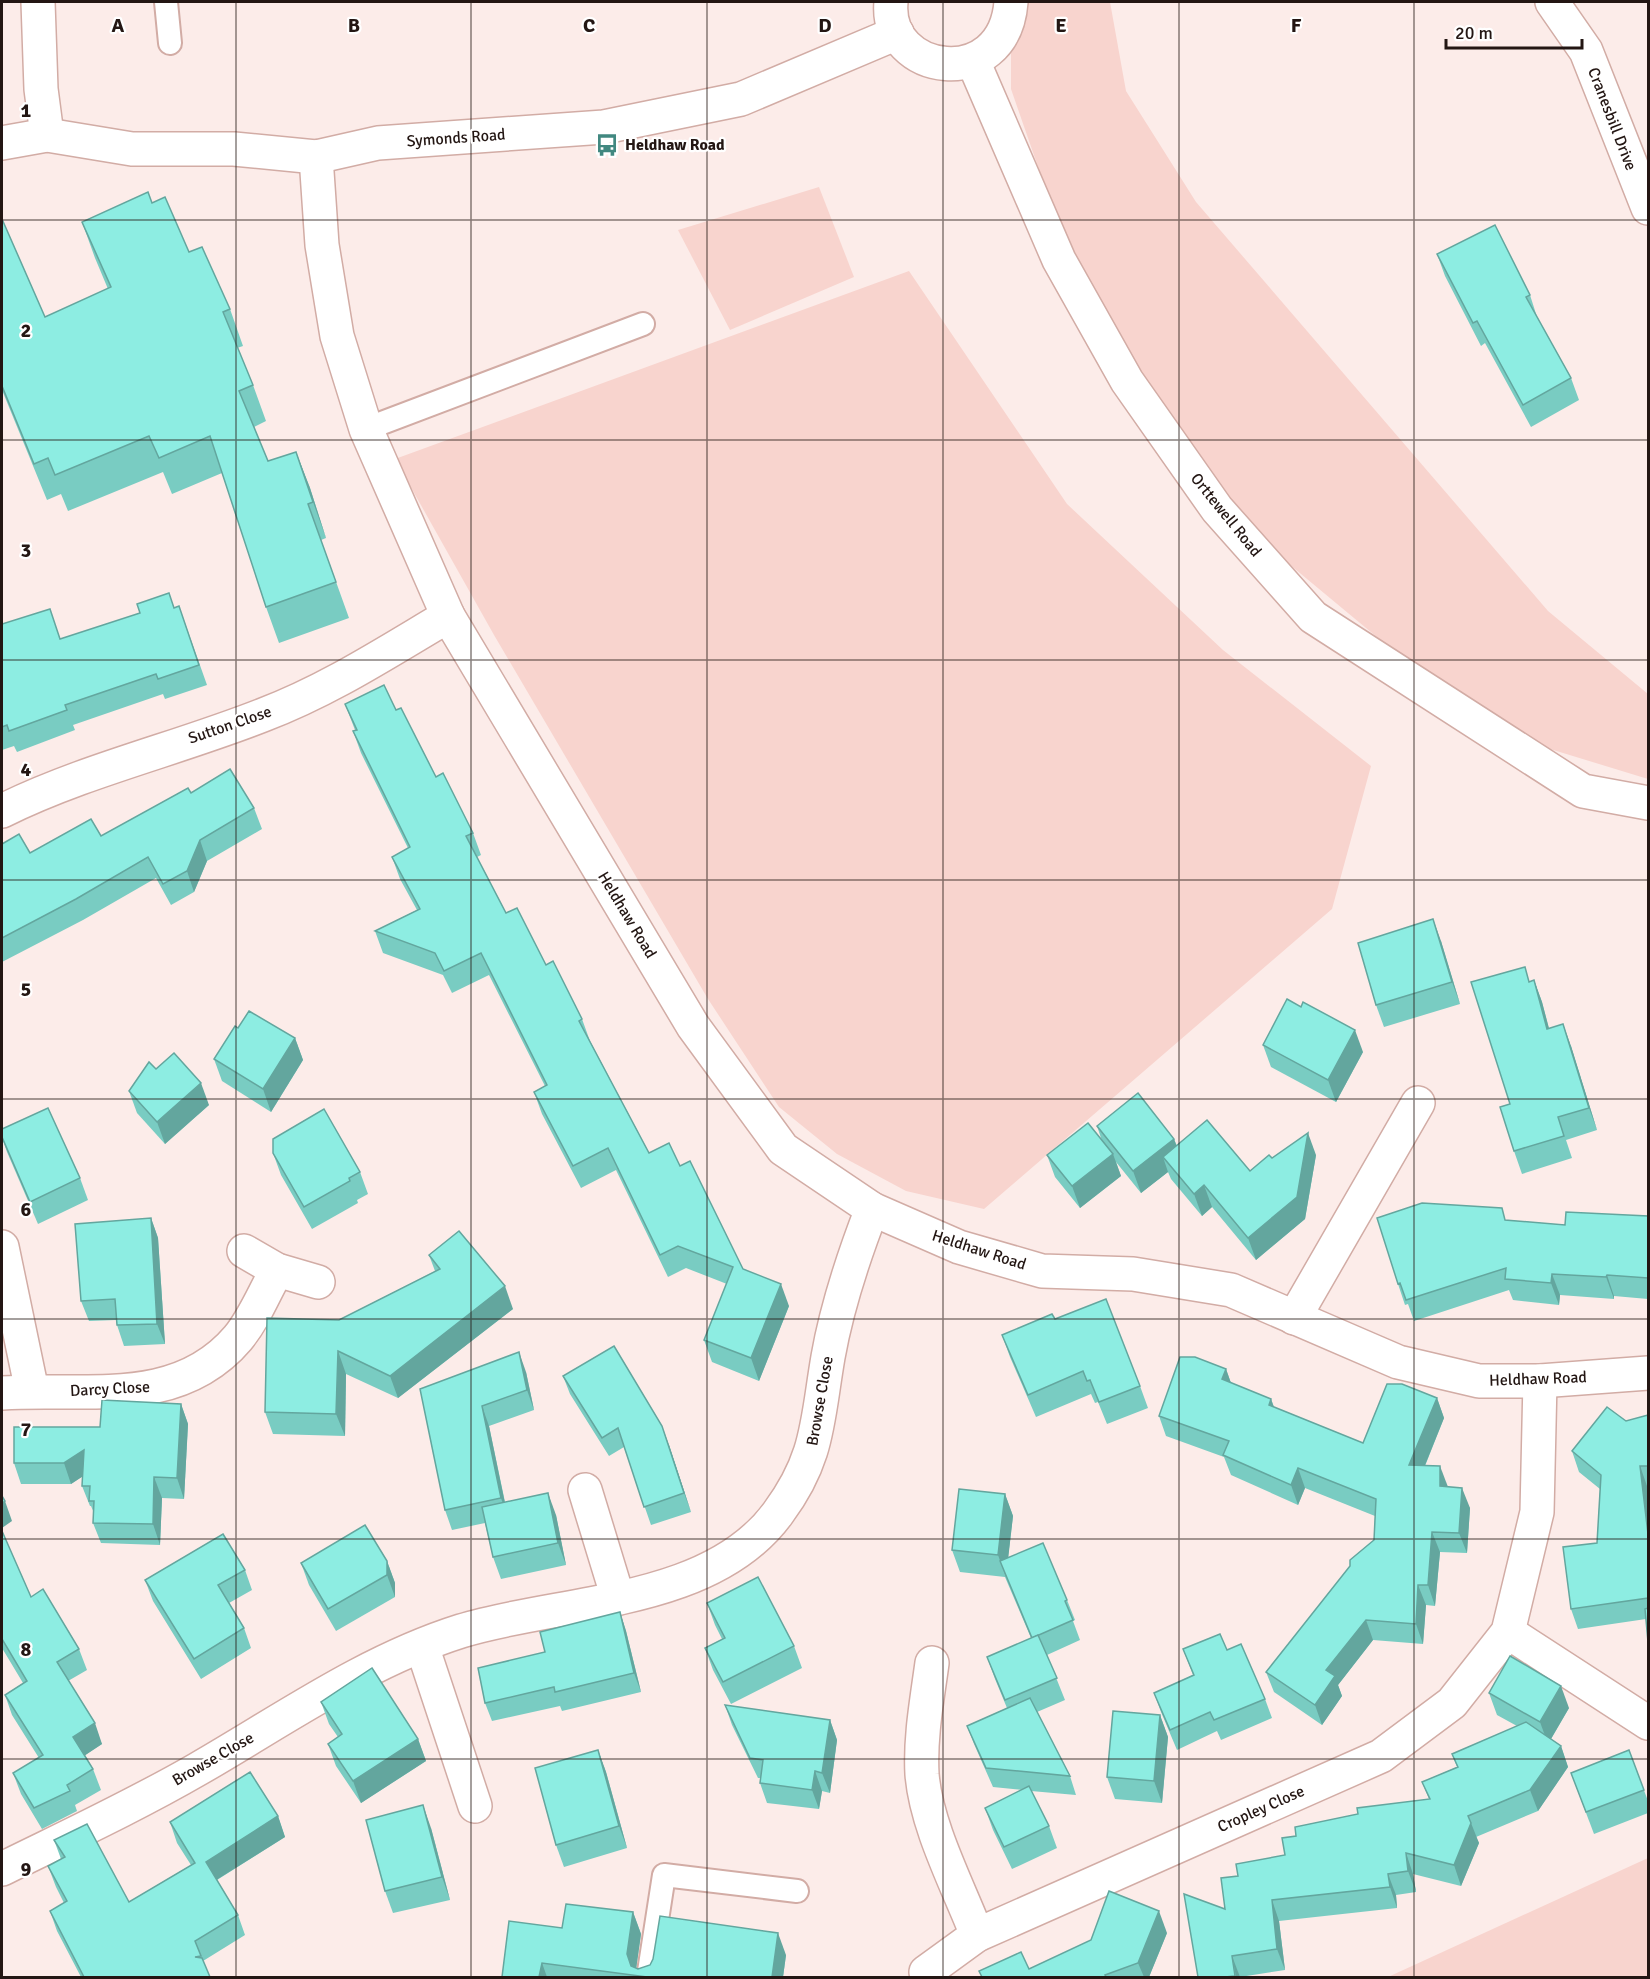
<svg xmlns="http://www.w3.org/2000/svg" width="1650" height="1979" viewBox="0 0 1650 1979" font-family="Signika,sans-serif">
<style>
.green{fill:#f8d4ce}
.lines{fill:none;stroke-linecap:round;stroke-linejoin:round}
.service-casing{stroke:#d2aca5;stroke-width:26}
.minor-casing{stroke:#d2aca5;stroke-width:36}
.tertiary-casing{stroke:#d2aca5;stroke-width:36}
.service{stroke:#fff;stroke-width:22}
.minor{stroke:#fff;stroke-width:33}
.tertiary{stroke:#fff;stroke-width:33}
.wall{fill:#79ccc2}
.shaded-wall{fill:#63a69e}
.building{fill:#8dede2;stroke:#63a69e;stroke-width:1.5}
.grid{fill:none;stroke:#231613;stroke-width:1.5;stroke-opacity:0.55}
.labels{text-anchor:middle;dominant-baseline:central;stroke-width:4.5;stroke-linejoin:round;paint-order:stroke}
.street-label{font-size:16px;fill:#231613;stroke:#fff}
.poi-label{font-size:16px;font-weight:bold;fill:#231613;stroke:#fff;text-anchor:start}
.grid-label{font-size:20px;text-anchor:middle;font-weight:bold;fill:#231613;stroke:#fff;stroke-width:4.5;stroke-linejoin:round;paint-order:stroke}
</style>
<rect width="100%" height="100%" fill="#fcece9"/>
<g class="green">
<polygon points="1003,2 1110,2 1126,91 1196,202 1548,611 1648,694 1648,779 1550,749 1419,672 1259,539 1142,380 1059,227 1011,89 1011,34"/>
<polygon points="819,187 854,277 730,330 678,230"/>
<polygon points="909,271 1067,504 1223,650 1371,766 1332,909 984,1209 906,1191 837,1154 779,1107 708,999 494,635 395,459"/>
<polygon points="1648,1858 1648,1977 1388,1977"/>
</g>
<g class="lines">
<g class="service-casing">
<g id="service">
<polyline points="166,2 170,43"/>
<polyline points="366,429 643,324"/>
<polyline points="648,1978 664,1875 797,1891"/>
</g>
</g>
<g class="minor-casing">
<g id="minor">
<polyline points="38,2 41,89 47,135"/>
<polyline points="1552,2 1586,51 1648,208"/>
<polyline points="316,157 322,245 337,336 366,429 448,616 693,1026 783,1149 872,1209 959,1247 1042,1271 1133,1274 1231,1290 1398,1362 1479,1381 1540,1381 1648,1373"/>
<path d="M2 811C85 770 177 749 263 715 329 690 387 652 448 616"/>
<polyline points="2,1247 32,1391"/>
<polyline points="244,1251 277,1270 318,1282"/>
<polyline points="1294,1318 1418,1103"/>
<path d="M2 1393C84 1387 177 1410 238 1338 254 1319 265 1291 277 1270"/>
<polyline points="585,1490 618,1598"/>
<polyline points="1508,1632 1648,1723"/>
<polyline points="422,1646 475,1806"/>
<path d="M932 1663C927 1700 920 1737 922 1774 926 1826 958 1886 977 1935"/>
<path d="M2 1869C67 1837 134 1806 198 1769 283 1720 366 1661 461 1631 561 1600 710 1606 778 1513 819 1458 817 1421 828 1357 837 1306 853 1258 872 1209"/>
<polyline points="926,1972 977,1935 1381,1756 1452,1703 1508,1632 1537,1512 1540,1381"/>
</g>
</g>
<g class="tertiary-casing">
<g id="tertiary">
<path d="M891 2C884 75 1004 93 1011 2"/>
<polyline points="973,61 1059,260 1127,381 1217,509 1313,617 1583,791 1648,803"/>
<polyline points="2,143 47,135 132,149 234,149 316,157 378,143 604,127 741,99 897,33"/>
</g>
</g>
<use href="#service" class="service"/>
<use href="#minor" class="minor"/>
<use href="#tertiary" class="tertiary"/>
</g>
<g class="wall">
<polygon points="152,203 189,252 230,309 243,346 237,348 253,385 266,421 254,427 268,461 296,452 310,488 326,538 321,540 349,618 279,643 266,607 222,473 172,494 163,472 68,511 61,494 47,500 2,390 2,219 45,317 108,289 95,258 82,222"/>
<polygon points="1437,254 1530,295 1537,317 1571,378 1579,400 1531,427 1485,343 1481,346 1445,276"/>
<polygon points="179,606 207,685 165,699 163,694 73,725 75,730 17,752 14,746 2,750 2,624 61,639"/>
<polygon points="345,704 396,710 436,777 473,833 481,855 477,857 506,913 546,965 582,1019 590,1041 649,1153 680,1166 743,1269 789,1306 759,1381 712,1362 704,1340 727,1284 686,1268 668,1277 616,1170 581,1188 542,1114 534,1092 545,1086 489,975 452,993 443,975 383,953 375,931 417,910 400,879 392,857 408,848 361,753 353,731 355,730"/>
<polygon points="191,793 254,808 262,829 207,861 194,892 171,905 156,878 83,920 2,962 2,844 30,853 101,836"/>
<polygon points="1441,941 1460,1004 1384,1027 1376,1005"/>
<polygon points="1534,980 1542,1002 1549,1029 1571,1046 1597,1130 1566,1140 1572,1158 1522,1174 1514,1151 1531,981"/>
<polygon points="238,1028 295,1038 303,1060 271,1112 222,1081 214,1059"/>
<polygon points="1263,1045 1363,1052 1336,1102 1271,1067"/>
<polygon points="156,1069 209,1105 165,1144 137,1113 129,1091"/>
<polygon points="1097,1126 1174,1139 1177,1146 1250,1171 1272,1158 1316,1155 1305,1219 1256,1260 1212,1207 1202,1216 1171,1179 1168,1172 1141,1193 1116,1162 1121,1176 1080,1208 1055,1177 1047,1155 1102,1141"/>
<polygon points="2,1129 80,1178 88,1200 38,1224 7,1152 2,1138"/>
<polygon points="273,1153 360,1172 368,1194 357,1200 358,1203 312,1229 281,1175"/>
<polygon points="1648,1216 1648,1299 1614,1296 1614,1299 1560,1295 1559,1305 1513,1300 1509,1290 1414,1321 1408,1304 1405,1305 1398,1284 1506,1220 1565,1225"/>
<polygon points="151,1218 158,1238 165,1344 124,1346 117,1325 116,1320 89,1321 81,1301"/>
<polygon points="429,1255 513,1309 398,1398 346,1374 345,1436 273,1434 265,1412 339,1320 435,1271"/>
<polygon points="1055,1319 1140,1386 1148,1408 1107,1424 1098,1402 1095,1403 1091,1394 1036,1417 1010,1357 1002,1335"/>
<polygon points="1226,1369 1231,1383 1271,1399 1274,1407 1363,1443 1437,1398 1444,1418 1425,1466 1470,1508 1467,1553 1440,1552 1435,1606 1426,1605 1423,1644 1373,1640 1338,1685 1342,1696 1322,1725 1274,1692 1266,1672 1374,1540 1375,1516 1305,1488 1298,1505 1231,1475 1224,1457 1166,1436 1159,1416"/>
<polygon points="526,1372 534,1410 489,1426 505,1502 556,1515 566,1565 501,1579 493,1557 485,1523 452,1530 445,1510 420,1389"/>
<polygon points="563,1376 669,1445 691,1512 651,1525 624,1447 609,1456 570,1394"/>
<polygon points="181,1404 188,1424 184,1499 162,1498 160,1545 101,1543 93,1523 94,1513 91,1506 90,1506 82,1486 83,1476 71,1484 21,1484 14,1463 100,1427"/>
<polygon points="1648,1415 1648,1486 1647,1486 1648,1498 1648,1642 1646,1619 1578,1629 1571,1609 1597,1543 1600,1489 1579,1472 1572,1451 1626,1421"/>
<polygon points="1005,1494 1013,1516 1008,1558 1067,1600 1075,1620 1073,1621 1080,1640 1047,1655 1065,1700 1037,1712 1070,1776 1076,1795 1031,1791 1049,1826 1057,1848 1012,1869 993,1830 985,1808 1023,1790 993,1787 974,1744 967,1726 1007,1708 995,1679 987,1657 1031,1638 1005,1577 960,1572 952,1550"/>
<polygon points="2,1531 31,1597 79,1649 87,1670 68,1681 102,1744 85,1755 93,1769 101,1790 75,1805 77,1811 42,1829 21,1794 13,1773 39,1758 12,1715 5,1695 23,1683 2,1648"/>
<polygon points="387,1561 395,1583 395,1597 336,1631 309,1585 301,1563"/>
<polygon points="245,1570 252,1590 229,1603 244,1628 251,1648 201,1679 153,1601 145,1580"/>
<polygon points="707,1603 794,1646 802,1668 731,1704 713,1670 705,1648 722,1639 715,1625"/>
<polygon points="620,1612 626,1631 641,1692 562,1711 560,1706 492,1721 485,1703 545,1652"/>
<polygon points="1183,1649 1227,1650 1265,1699 1272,1718 1221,1740 1217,1731 1177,1750 1161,1712 1154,1693 1193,1675"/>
<polygon points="1489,1693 1569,1708 1551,1739 1561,1746 1568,1767 1538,1811 1476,1837 1479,1843 1461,1886 1413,1874 1416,1892 1396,1895 1397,1908 1279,1921 1285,1970 1240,1977 1198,1977 1238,1876 1285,1855 1429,1799 1422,1782 1457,1767 1452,1754 1517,1726 1497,1715"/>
<polygon points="321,1702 418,1739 426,1761 361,1803 336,1766 328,1744 338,1737 329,1724"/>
<polygon points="725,1705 830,1720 837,1740 830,1793 822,1791 819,1809 767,1803 760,1783 761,1778 758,1778 732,1725"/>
<polygon points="1160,1715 1168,1737 1162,1803 1115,1799 1107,1777"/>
<polygon points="598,1750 606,1772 627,1848 564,1867 556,1845"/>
<polygon points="1629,1750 1648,1801 1648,1813 1594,1834 1571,1773"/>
<polygon points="278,1816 285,1837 217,1880 238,1915 245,1935 203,1961 210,1977 81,1977 57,1931 50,1911 64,1903 56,1887 48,1866 61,1859 54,1840 129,1902 191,1865 177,1843 170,1822"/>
<polygon points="431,1828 450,1900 393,1913 385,1891"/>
<polygon points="633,1912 641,1934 636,1968 638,1969 786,1955 783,1977 502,1977 562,1928"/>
<polygon points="1167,1933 1149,1977 982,1977 979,1971 1029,1969"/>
</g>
<g class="shaded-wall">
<polygon points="296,452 310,488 326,538 313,502"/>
<polygon points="200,840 207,861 194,892 187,871"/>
<polygon points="1433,919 1441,941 1460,1004 1452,982"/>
<polygon points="1534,980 1542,1002 1555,1051 1547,1029"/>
<polygon points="1563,1024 1571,1046 1597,1130 1589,1108"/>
<polygon points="1355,1030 1363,1052 1336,1102 1328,1080"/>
<polygon points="295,1038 303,1060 271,1112 263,1089"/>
<polygon points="201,1083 209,1105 165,1144 157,1122"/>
<polygon points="1308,1133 1316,1155 1305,1219 1256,1260 1248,1238"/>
<polygon points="1174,1139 1182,1161 1163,1157 1168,1172 1141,1193 1133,1171"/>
<polygon points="1113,1154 1121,1176 1080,1208 1072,1186"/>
<polygon points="1204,1185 1212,1207 1202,1216 1194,1194"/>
<polygon points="151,1218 158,1238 165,1344 157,1324"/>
<polygon points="1552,1274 1560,1295 1559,1305 1551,1283"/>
<polygon points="1607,1275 1614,1296 1614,1299 1606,1277"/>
<polygon points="781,1284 789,1306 759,1381 751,1358"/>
<polygon points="505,1286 513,1309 398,1398 390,1376"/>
<polygon points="338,1351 346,1374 345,1436 336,1414"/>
<polygon points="519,1352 526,1372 534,1410 527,1390"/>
<polygon points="1226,1369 1233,1389 1222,1379"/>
<polygon points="1437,1398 1444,1418 1417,1485 1409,1465"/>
<polygon points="1271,1399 1278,1419 1269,1405"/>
<polygon points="181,1404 188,1424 184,1499 177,1478"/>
<polygon points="482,1406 489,1426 508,1518 501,1498"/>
<polygon points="662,1426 669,1445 691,1512 684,1493"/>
<polygon points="84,1450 91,1471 71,1484 64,1463"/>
<polygon points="1440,1466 1448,1487 1440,1486"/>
<polygon points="1640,1466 1647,1486 1648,1498 1648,1534"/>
<polygon points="1298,1468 1305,1488 1298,1505 1291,1485"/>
<polygon points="154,1477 162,1498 160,1545 153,1524"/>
<polygon points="1462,1488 1470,1508 1467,1553 1459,1533"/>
<polygon points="548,1493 556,1515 566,1565 558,1543"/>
<polygon points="1005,1494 1013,1516 1006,1577 998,1555"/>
<polygon points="5,1501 12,1521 2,1528 2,1503"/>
<polygon points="1432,1532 1440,1552 1435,1606 1428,1585"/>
<polygon points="387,1561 395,1583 395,1597 387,1575"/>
<polygon points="1418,1585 1426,1605 1423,1644 1416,1624"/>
<polygon points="620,1612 626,1631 641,1692 634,1673"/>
<polygon points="1366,1620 1373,1640 1338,1685 1342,1696 1322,1725 1315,1705 1326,1670"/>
<polygon points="1561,1686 1569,1708 1548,1744 1540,1722"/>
<polygon points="1160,1715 1168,1737 1162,1803 1154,1781"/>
<polygon points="830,1720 837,1740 830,1793 822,1773"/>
<polygon points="95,1723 102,1744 81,1758 73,1737"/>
<polygon points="418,1739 426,1761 361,1803 353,1781"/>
<polygon points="1561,1746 1568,1767 1538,1811 1530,1790"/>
<polygon points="598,1750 606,1772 627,1848 619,1826"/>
<polygon points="815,1771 822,1791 819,1809 812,1790"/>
<polygon points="423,1805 431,1828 450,1900 442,1877"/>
<polygon points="278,1816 285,1837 213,1882 206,1862"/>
<polygon points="1471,1823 1479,1843 1461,1886 1454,1865"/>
<polygon points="1406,1853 1413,1874 1416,1892 1408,1871"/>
<polygon points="1388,1874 1396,1895 1397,1908 1390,1887"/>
<polygon points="1272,1900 1279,1921 1285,1970 1277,1949"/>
<polygon points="1159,1911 1167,1933 1149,1977 1144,1977 1138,1963"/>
<polygon points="633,1912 641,1934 635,1977 627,1954"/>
<polygon points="778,1933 786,1955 783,1977 772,1977"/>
<polygon points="1232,1956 1240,1977 1236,1977"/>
<polygon points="542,1963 547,1977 539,1977"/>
</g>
<g class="building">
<polygon points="148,192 152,203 165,197 189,252 202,247 230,309 223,312 253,385 239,391 268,461 296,452 313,502 308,504 336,582 266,607 210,436 159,458 149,436 55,475 48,458 34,464 2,386 2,219 45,317 111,287 82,222"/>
<polygon points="1495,225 1530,295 1526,297 1571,378 1523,405 1477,321 1473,323 1437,254"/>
<polygon points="169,593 174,608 179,606 199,665 158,679 156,674 65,705 67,710 9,731 7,725 2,727 2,624 50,609 60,639 140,613 137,604"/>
<polygon points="384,685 396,710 401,708 436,777 443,773 473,833 466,836 506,913 517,908 546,965 553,961 582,1019 579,1021 649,1153 669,1143 680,1166 690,1161 743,1269 781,1284 751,1358 704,1340 733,1267 678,1246 660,1255 608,1148 573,1166 534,1092 547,1085 481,953 444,971 435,953 375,931 420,909 392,857 410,847 353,731 357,730 345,704"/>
<polygon points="230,769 254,808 200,840 187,871 163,884 148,857 76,899 2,938 2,844 19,834 30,853 91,819 101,836 188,788 191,793"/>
<polygon points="1433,919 1452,982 1376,1005 1358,943"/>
<polygon points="1525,967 1529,982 1534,980 1547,1029 1563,1024 1589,1108 1558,1117 1564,1136 1514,1151 1500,1107 1510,1104 1471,982"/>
<polygon points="1287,999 1301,1007 1303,1002 1355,1030 1328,1080 1263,1045"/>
<polygon points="249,1011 295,1038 263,1089 214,1059 235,1026 238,1028"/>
<polygon points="174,1053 201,1083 157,1122 129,1091 149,1062 156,1069"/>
<polygon points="1138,1093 1174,1139 1133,1171 1097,1126"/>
<polygon points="48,1108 80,1178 30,1202 2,1137 2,1129"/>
<polygon points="324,1109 360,1172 349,1178 350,1181 304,1207 273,1153 273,1139"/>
<polygon points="1207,1120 1250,1171 1269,1155 1272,1158 1308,1133 1297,1197 1248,1238 1204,1185 1194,1194 1163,1157"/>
<polygon points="1088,1123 1113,1154 1072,1186 1047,1155"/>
<polygon points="1422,1203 1502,1208 1505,1220 1565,1225 1566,1212 1648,1216 1648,1278 1607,1275 1606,1277 1552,1274 1551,1283 1505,1279 1506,1268 1406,1300 1400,1283 1398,1284 1377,1218"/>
<polygon points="151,1218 157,1324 117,1325 115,1299 81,1301 75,1224"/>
<polygon points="459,1231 505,1286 390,1376 338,1351 336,1414 265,1412 267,1318 339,1320 440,1269 429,1255"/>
<polygon points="1106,1299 1140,1386 1099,1402 1090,1380 1087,1381 1083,1371 1028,1395 1002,1335 1052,1314 1055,1319"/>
<polygon points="614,1346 662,1426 684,1493 644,1507 618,1428 602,1438 563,1376"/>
<polygon points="519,1352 527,1390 482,1406 501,1498 445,1510 420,1389"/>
<polygon points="1180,1357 1195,1357 1226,1369 1222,1379 1271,1399 1269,1405 1363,1443 1387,1384 1402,1384 1437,1398 1409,1465 1440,1466 1440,1486 1462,1488 1459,1533 1432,1532 1428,1585 1418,1585 1416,1624 1366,1620 1326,1670 1335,1676 1315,1705 1266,1672 1350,1566 1350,1560 1374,1540 1376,1499 1298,1468 1291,1485 1223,1455 1229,1441 1159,1416"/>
<polygon points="102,1400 181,1404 177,1478 154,1477 153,1524 93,1523 94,1501 89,1501 90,1486 82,1486 84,1450 64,1463 14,1463 14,1427 100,1427"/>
<polygon points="1607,1407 1626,1421 1648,1415 1648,1466 1640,1466 1648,1534 1648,1598 1571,1609 1563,1547 1597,1543 1601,1475 1572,1451"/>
<polygon points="959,1489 1005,1494 998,1555 952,1550"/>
<polygon points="548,1493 558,1543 493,1557 482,1507"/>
<polygon points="2,1496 5,1501 2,1503"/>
<polygon points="365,1525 387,1561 387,1575 328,1609 301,1563"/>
<polygon points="2,1531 31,1597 43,1589 79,1649 57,1662 95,1723 73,1737 93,1769 67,1785 70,1791 34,1808 13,1773 43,1755 5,1695 27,1681 2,1639"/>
<polygon points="223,1534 245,1570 218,1585 244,1628 194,1659 145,1580"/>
<polygon points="1043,1543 1067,1600 1065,1601 1073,1620 1032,1638 1000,1561"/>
<polygon points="758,1577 794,1646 723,1682 705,1648 725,1638 707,1603"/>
<polygon points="1648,1608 1648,1642 1645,1609"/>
<polygon points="620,1612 634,1673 555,1692 554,1687 485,1703 478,1668 545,1652 540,1632"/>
<polygon points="1220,1634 1227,1650 1241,1644 1265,1699 1214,1720 1210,1712 1170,1730 1154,1693 1194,1675 1183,1649"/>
<polygon points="1038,1635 1057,1678 1005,1700 987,1657"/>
<polygon points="1510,1656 1561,1686 1540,1722 1489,1693"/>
<polygon points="372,1668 418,1739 353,1781 328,1744 342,1734 321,1702"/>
<polygon points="1030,1698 1070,1776 986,1768 967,1726"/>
<polygon points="725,1705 830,1720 822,1773 815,1771 812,1790 760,1783 763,1760 750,1758"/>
<polygon points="1113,1711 1160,1715 1154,1781 1107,1777"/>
<polygon points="1526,1722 1561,1746 1530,1790 1468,1816 1471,1823 1454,1865 1406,1853 1408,1871 1388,1874 1390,1887 1272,1900 1277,1949 1232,1956 1235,1976 1225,1977 1198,1977 1184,1894 1225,1909 1221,1878 1238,1876 1236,1864 1285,1855 1282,1838 1296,1836 1295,1827 1358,1814 1357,1808 1430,1799 1422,1782 1458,1767 1452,1754"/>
<polygon points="598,1750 619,1826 556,1845 535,1768"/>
<polygon points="1629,1750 1644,1790 1586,1812 1571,1773"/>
<polygon points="250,1772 278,1816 206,1862 238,1915 195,1941 201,1956 195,1957 202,1958 210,1977 84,1977 50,1911 67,1901 48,1866 65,1857 54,1840 87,1824 129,1902 195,1863 170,1822"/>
<polygon points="1029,1786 1049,1826 1004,1847 985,1808"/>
<polygon points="423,1805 442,1877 385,1891 366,1820"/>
<polygon points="1109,1891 1159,1911 1138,1963 1105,1975 1106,1977 982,1977 979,1971 1021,1952 1029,1969 1091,1940"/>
<polygon points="566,1904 633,1912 627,1954 631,1966 638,1969 650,1965 653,1959 660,1916 778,1933 772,1977 647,1977 542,1963 539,1977 502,1977 509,1921 562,1928"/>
</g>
<path class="grid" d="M236 2V1978M471 2V1978M707 2V1978M943 2V1978M1179 2V1978M1414 2V1978M2 220H1648M2 440H1648M2 660H1648M2 880H1648M2 1099H1648M2 1319H1648M2 1539H1648M2 1759H1648"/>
<defs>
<g id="bus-bare" transform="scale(1.8)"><path d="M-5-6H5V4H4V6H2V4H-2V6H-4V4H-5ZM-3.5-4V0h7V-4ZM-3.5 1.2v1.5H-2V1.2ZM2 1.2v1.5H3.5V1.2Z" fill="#418880" stroke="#fff" stroke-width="2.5" paint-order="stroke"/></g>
</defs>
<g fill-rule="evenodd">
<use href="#bus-bare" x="607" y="145"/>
</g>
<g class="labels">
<g class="street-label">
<text transform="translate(1612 119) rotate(69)">Cranesbill Drive</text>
<text transform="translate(456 138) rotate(-4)">Symonds Road</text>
<text transform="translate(1226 515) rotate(51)">Orttewell Road</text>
<text transform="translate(230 725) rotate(-19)">Sutton Close</text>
<text transform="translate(627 915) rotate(59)">Heldhaw Road</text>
<text transform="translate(979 1250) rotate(18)">Heldhaw Road</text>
<text transform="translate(1538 1379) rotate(-2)">Heldhaw Road</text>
<text transform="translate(110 1389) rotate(-3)">Darcy Close</text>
<text transform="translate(820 1401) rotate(-80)">Browse Close</text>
<text transform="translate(213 1759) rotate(-30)">Browse Close</text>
<text transform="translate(1261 1809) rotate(-24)">Cropley Close</text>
</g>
<g class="poi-label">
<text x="625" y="145">Heldhaw Road</text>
</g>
</g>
<g class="grid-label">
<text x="118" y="32">A</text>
<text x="354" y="32">B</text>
<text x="589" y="32">C</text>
<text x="825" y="32">D</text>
<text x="1061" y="32">E</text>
<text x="1296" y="32">F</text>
<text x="26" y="117">1</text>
<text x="26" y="337">2</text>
<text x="26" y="557">3</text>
<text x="26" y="776">4</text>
<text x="26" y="996">5</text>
<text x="26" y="1216">6</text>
<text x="26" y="1436">7</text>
<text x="26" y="1656">8</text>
<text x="26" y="1876">9</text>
</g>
<rect width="1650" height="1979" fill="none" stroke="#231613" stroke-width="6"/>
<path d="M1446 39v9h136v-9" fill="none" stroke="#231613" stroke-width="3"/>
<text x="1455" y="39" font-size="18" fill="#231613" stroke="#ffffff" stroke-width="4.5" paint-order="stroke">20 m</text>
</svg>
